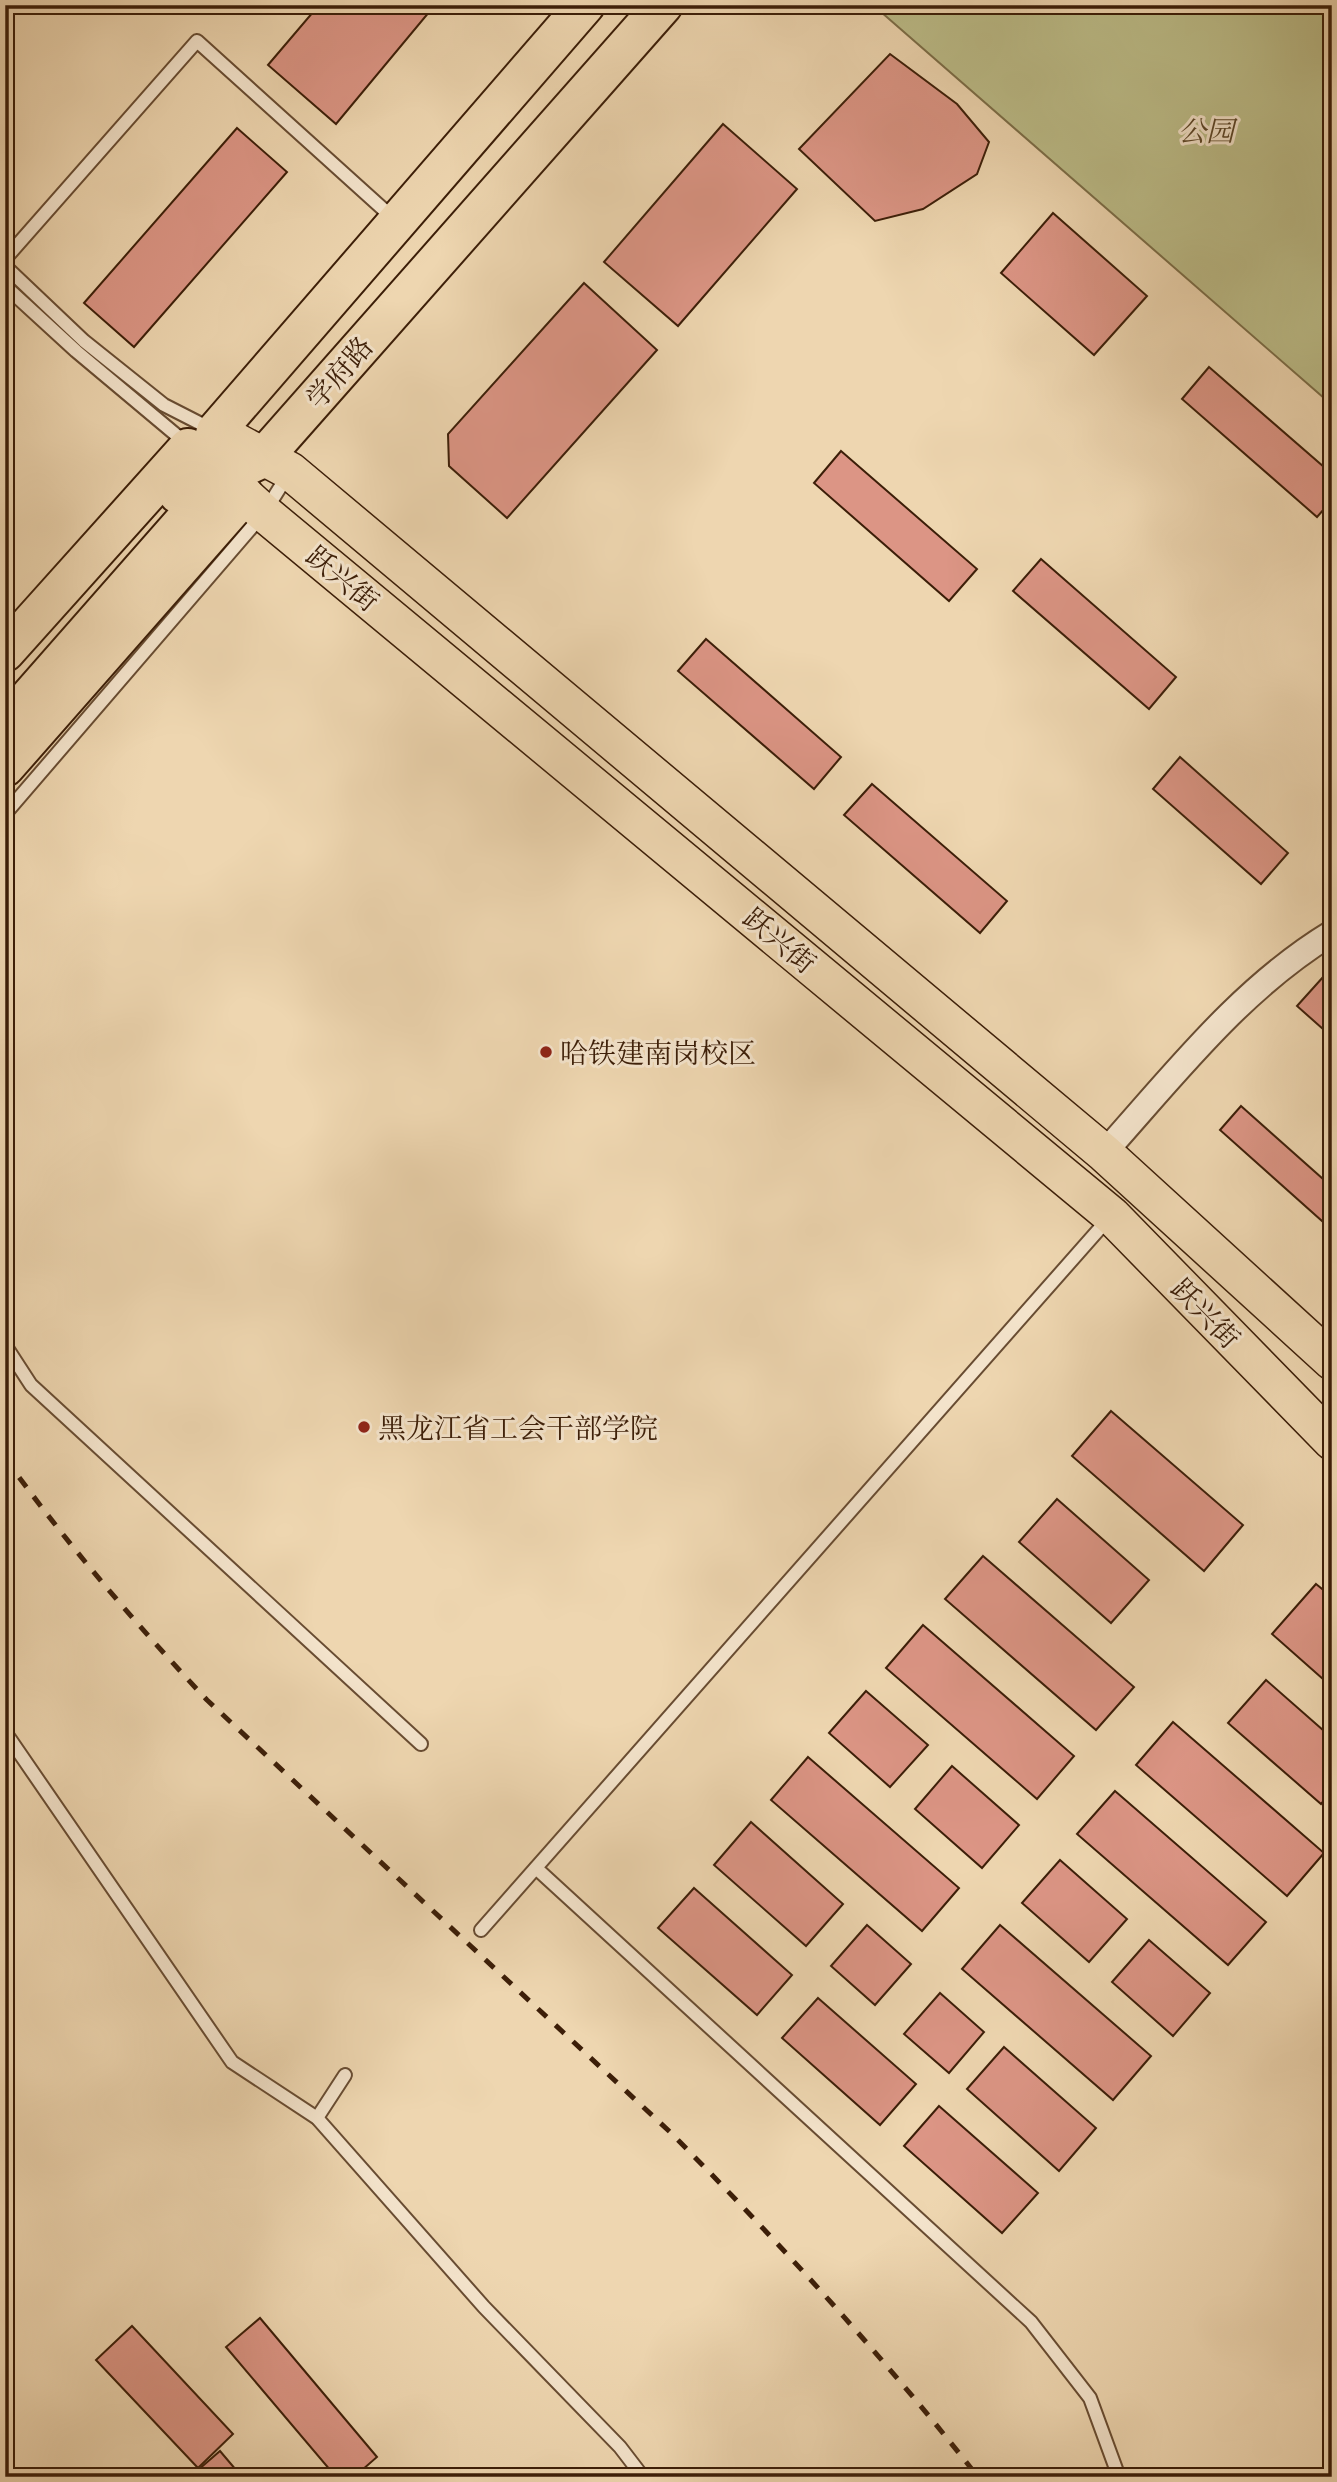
<svg xmlns="http://www.w3.org/2000/svg" width="1337" height="2482" viewBox="0 0 1337 2482" font-family="'Gentium Book Plus','Noto Serif SC',serif">
<style>
.green{fill:#bcbd89;stroke:#7c6e48;stroke-width:2}
.building{fill:#dc9585;stroke:#3c1e08;stroke-width:2}
.lines{fill:none;stroke-linecap:round;stroke-linejoin:round}
.service-casing{stroke:#684c32;stroke-width:16}
.minor-casing{stroke:#684c32;stroke-width:28}
.primary-casing{stroke:#3c1e08;stroke-width:40}
.trunk-casing{stroke:#3c1e08;stroke-width:42}
.service{stroke:#f4e4cc;stroke-width:12}
.minor{stroke:#f4e4cc;stroke-width:24}
.primary{stroke:#eed6b0;stroke-width:37}
.trunk{stroke:#eed6b0;stroke-width:38}
.rail{stroke:#3c1e08;stroke-width:5;stroke-dasharray:12 12;stroke-linecap:butt}
.poi-dot{fill:#8f2418;stroke:#f4e4cc;stroke-width:2.5}
.labels{text-anchor:middle;dominant-baseline:central;stroke-width:6;stroke-linejoin:round;paint-order:stroke}
.park-label{font-size:28px;font-style:italic;fill:#5c4628;stroke:#f4e4cc}
.street-label{font-size:28px;fill:#3c1e08;stroke:#f4e4cc}
.poi-label{font-size:28px;fill:#3c1e08;stroke:#f4e4cc;text-anchor:start}
</style>
<rect width="100%" height="100%" fill="#eed6b0"/>
<filter id="stains"><feTurbulence type="fractalNoise" baseFrequency=".00286" numOctaves="4"/><feColorMatrix values="0 0 0 0 .2 0 0 0 0 .09 0 0 0 0 .02 0 0 0 .5 -.17"/></filter>
<radialGradient id="worn" r=".72"><stop offset=".6" stop-color="#630" stop-opacity="0"/><stop offset="1" stop-color="#630" stop-opacity=".3"/></radialGradient>
<polygon class="green" points="873,5 1332,5 1332,405"/>
<g class="building">
<polygon points="319,5 435,5 336,124 268,65"/>
<polygon points="890,54 957,104 989,142 977,174 923,209 875,221 799,149"/>
<polygon points="723,124 797,189 678,326 604,262"/>
<polygon points="237,128 287,172 134,347 84,303"/>
<polygon points="1053,213 1147,296 1094,355 1001,273"/>
<polygon points="584,283 657,350 507,518 449,466 448,434"/>
<polygon points="1209,367 1332,474 1332,500 1317,517 1182,399"/>
<polygon points="841,451 977,569 949,601 814,483"/>
<polygon points="1041,559 1176,677 1149,709 1013,591"/>
<polygon points="706,639 841,757 814,789 678,671"/>
<polygon points="1180,757 1288,853 1261,884 1153,789"/>
<polygon points="872,784 1007,901 980,933 844,815"/>
<polygon points="1324,976 1332,983 1332,1037 1297,1006"/>
<polygon points="1241,1106 1332,1187 1331,1229 1220,1130"/>
<polygon points="1111,1411 1243,1525 1204,1571 1072,1456"/>
<polygon points="1057,1499 1149,1580 1111,1623 1019,1542"/>
<polygon points="983,1556 1134,1687 1096,1730 945,1599"/>
<polygon points="1316,1584 1332,1597 1332,1687 1272,1634"/>
<polygon points="923,1625 1074,1756 1037,1799 886,1668"/>
<polygon points="1266,1680 1332,1738 1332,1791 1321,1804 1228,1723"/>
<polygon points="866,1691 928,1745 890,1787 829,1733"/>
<polygon points="1173,1722 1324,1853 1287,1896 1136,1765"/>
<polygon points="808,1757 959,1888 922,1931 771,1800"/>
<polygon points="952,1766 1019,1825 982,1868 915,1809"/>
<polygon points="1115,1791 1266,1922 1228,1965 1077,1834"/>
<polygon points="751,1822 843,1904 806,1946 714,1865"/>
<polygon points="1060,1860 1127,1919 1089,1962 1022,1903"/>
<polygon points="694,1888 792,1975 757,2015 658,1928"/>
<polygon points="867,1925 911,1964 875,2005 831,1966"/>
<polygon points="1000,1925 1151,2056 1113,2100 962,1969"/>
<polygon points="1149,1940 1210,1993 1173,2036 1112,1982"/>
<polygon points="940,1993 984,2032 949,2073 904,2034"/>
<polygon points="818,1998 916,2084 880,2125 782,2038"/>
<polygon points="1004,2047 1096,2128 1059,2171 967,2089"/>
<polygon points="939,2106 1038,2193 1002,2233 904,2146"/>
<polygon points="260,2318 377,2457 354,2477 336,2477 226,2347"/>
<polygon points="132,2326 233,2434 198,2468 96,2360"/>
<polygon points="220,2451 242,2477 204,2477 198,2470"/>
</g>
<g class="lines">
<g class="service-casing">
<g id="service">
<polyline points="5,259 197,41 393,218"/>
<polyline points="5,266 84,341 164,405 213,430"/>
<polyline points="5,286 76,351 187,444"/>
<polyline points="5,814 264,513 289,473"/>
<polyline points="5,1345 31,1385 421,1744"/>
<polyline points="5,1732 232,2062 317,2118 484,2307 620,2447 643,2477"/>
<polyline points="536,1868 1031,2322 1090,2398 1119,2477"/>
<polyline points="481,1930 1109,1218"/>
<polyline points="317,2118 345,2075"/>
</g>
</g>
<g class="minor-casing">
<path id="minor" d="M1104 1153C1174 1075 1241 988 1332 933"/>
</g>
<g class="primary-casing">
<g id="primary">
<polyline points="216,431 290,471 1104,1153 1332,1361"/>
<polyline points="221,474 264,513 1112,1216 1332,1441"/>
</g>
</g>
<g class="trunk-casing">
<g id="trunk">
<polyline points="178,494 207,462 216,431 585,5"/>
<polyline points="5,652 188,448"/>
<polyline points="5,725 223,477 263,458 663,5"/>
<polyline points="5,767 244,495"/>
</g>
</g>
<use href="#service" class="service"/>
<use href="#minor" class="minor"/>
<use href="#primary" class="primary"/>
<use href="#trunk" class="trunk"/>
<path class="rail" d="M5 1458C67 1544 135 1623 207 1700L670 2132C778 2241 883 2356 978 2477"/>
</g>
<g class="poi-dot">
<circle cx="546" cy="1052" r="7"/>
<circle cx="364" cy="1427" r="7"/>
</g>
<g class="labels">
<g class="park-label">
<text x="1206" y="130">公园</text>
</g>
<g class="street-label">
<text transform="translate(339 372) rotate(-49)">学府路</text>
<text transform="translate(343 578) rotate(40)">跃兴街</text>
<text transform="translate(780 940) rotate(40)">跃兴街</text>
<text transform="translate(1206 1313) rotate(46)">跃兴街</text>
</g>
<g class="poi-label">
<text x="560" y="1052">哈铁建南岗校区</text>
<text x="378" y="1427">黑龙江省工会干部学院</text>
</g>
</g>
<rect width="1337" height="2482" fill="none" stroke="#eed6b0" stroke-width="28"/>
<rect x="7" y="7" width="1323" height="2468" fill="none" stroke="#3c1e08" stroke-width="3.5"/>
<rect x="14" y="14" width="1309" height="2454" fill="none" stroke="#3c1e08" stroke-width="2"/>
<rect width="100%" height="100%" filter="url(#stains)"/>
<rect width="100%" height="100%" fill="url(#worn)"/>
</svg>
